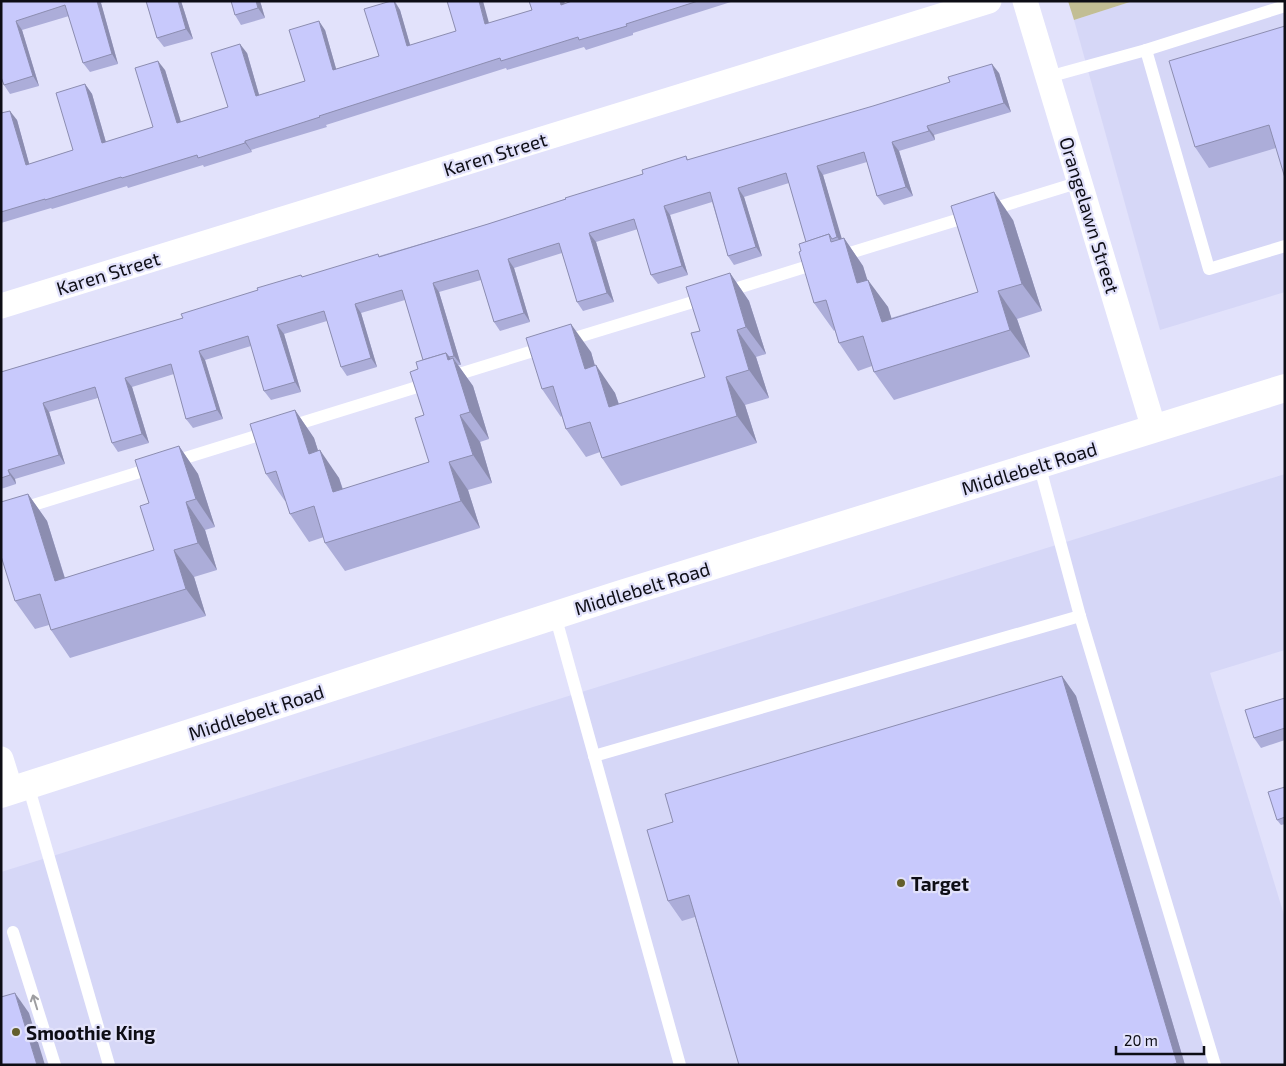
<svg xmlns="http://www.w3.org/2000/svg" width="1286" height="1066" viewBox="0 0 1286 1066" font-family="'Exo 2',sans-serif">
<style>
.built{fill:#d6d7f7}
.green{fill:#c2be94}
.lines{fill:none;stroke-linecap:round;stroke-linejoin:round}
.service{stroke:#fff;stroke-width:12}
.minor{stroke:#fff;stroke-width:25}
.secondary{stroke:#fff;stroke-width:28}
.wall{fill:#acadd9}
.shaded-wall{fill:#8c8db0}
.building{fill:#c8c9fc;stroke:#8c8db0}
.oneway{stroke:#9e9ea1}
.poi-dot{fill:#645f2c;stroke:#e2e2fb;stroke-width:2}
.labels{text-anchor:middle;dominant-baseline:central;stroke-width:4.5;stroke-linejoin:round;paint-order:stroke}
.street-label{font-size:19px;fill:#0d0d15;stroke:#e2e2fb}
.poi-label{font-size:19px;font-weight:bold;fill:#0d0d15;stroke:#e2e2fb;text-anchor:start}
</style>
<rect width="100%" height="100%" fill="#e2e2fb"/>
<g class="built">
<polygon points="1133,1 1285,1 1285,292 1160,330 1074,20"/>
<polygon points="1285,474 1285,650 1210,673 1285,918 1285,1065 1,1065 1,872"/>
</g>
<polygon class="green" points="1068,1 1133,1 1074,20"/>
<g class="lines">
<g class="service">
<polyline points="1146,50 1285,6"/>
<polyline points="1048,77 1146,50 1209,269 1285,246"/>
<polyline points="837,257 1080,182"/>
<polyline points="725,292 818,263"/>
<polyline points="565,341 706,298"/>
<polyline points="288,427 546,347"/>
<polyline points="1039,464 1080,616 1215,1065"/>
<polyline points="1,515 269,432"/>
<polyline points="555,615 680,1065"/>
<polyline points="594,756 1080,616"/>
<polyline points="28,785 109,1065"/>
<polyline points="13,932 55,1065"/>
</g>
<g class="minor">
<polyline points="1025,1 1154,429"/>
<polyline points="1,306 989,1"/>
<polyline points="1,759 11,791"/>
</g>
<polyline class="secondary" points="1,794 618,595 1285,388"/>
</g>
<g class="wall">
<polygon points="1,1 106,1 101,3 118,64 90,72 83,63 69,16 22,30 39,86 10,94 4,85"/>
<polygon points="146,1 181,1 193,39 164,47 157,38"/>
<polygon points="231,1 260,1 265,18 241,25 235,15"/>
<polygon points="391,1 395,1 400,10 410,45 489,23 532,10 529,1 564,1 565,4 572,1 734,1 633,33 633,35 586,50 584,47 507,70 506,68 326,125 327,127 251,150 252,152 204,167 203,165 128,188 127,186 52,209 51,208 1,223 1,113 17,120 29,164 73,150 85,84 92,94 106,142 153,127 165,70 181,122 228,107 247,53 259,95 305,81 325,30 336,69 379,56"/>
<polygon points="1285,26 1276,148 1209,168 1195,147"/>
<polygon points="999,73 1011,112 934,135 935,140 899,151 913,196 884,205 877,196 867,162 823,175 841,239 844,238 863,266 867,280 888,307 891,318 978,292 1013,220 1042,311 1017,319 1030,357 894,400 874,372 872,366 858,371 839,343 835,330 834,331 814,303 801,251 806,242 789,183 744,197 762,256 734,265 728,256 712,202 670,215 688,275 658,284 651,275 638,229 596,242 614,302 583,311 577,302 562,253 514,268 530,322 500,331 494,322 481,280 439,292 461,365 458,365 473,386 489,439 480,442 492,483 468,490 480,528 345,571 325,543 324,537 309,542 290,514 286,501 285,501 266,474 295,410 314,438 318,451 339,478 343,489 429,462 418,369 423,360 405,300 361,313 377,367 347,376 341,367 327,321 284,334 301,392 271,400 264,391 251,346 205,360 223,419 193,428 186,419 174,374 132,387 149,443 118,452 112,443 98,398 49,412 65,464 15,479 16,484 1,489 1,372 183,318 258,290 301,275 302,277 379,256 488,224 643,174 686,156 688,160"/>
<polygon points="730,273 749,301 766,354 756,357 769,398 745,405 757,443 621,486 602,458 600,452 586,457 566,429 562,416 561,417 542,389 591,352 595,366 615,393 619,404 705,377 700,331"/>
<polygon points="179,446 198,474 215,527 205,530 217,570 194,577 206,616 70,658 51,630 49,625 35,629 15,601 28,494 47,521 65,578 154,550 149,503"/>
<polygon points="1062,676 1076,696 1185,1065 739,1065 695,917 682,921 668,901 673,822"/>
<polygon points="1285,698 1285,740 1261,748 1254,738"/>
<polygon points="1285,787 1285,824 1281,825 1277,820"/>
</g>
<g class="shaded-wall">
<polygon points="97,1 100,1 101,3 118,64 112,54"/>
<polygon points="178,1 181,1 193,39 186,29"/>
<polygon points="256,1 260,1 265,18 258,8"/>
<polygon points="394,1 400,10 413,55 407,46"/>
<polygon points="479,1 483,1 492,34 485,24"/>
<polygon points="560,1 564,1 568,14 561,5"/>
<polygon points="16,21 22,30 39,86 33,76"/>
<polygon points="319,21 325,30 339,79 333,70"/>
<polygon points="240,44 247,53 262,105 256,96"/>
<polygon points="158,61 165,70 184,132 177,123"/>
<polygon points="992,64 999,73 1011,112 1004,103"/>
<polygon points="85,84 92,94 109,153 102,143"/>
<polygon points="10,111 17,120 32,174 26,165"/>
<polygon points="927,126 934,135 935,140 929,131"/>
<polygon points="245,141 251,150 252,152 245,143"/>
<polygon points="892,142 899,151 913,196 906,187"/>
<polygon points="817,166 823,175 844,246 837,237"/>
<polygon points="738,188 744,197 762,256 756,247"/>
<polygon points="994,192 1013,220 1042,311 1022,284"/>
<polygon points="664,206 670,215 688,275 682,266"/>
<polygon points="589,233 596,242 614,302 607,293"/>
<polygon points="844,238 863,266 877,310 857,283"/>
<polygon points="508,259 514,268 530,322 524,313"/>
<polygon points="730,273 749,301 766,354 746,327"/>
<polygon points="868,280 888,307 901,349 882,322"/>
<polygon points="433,283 439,292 461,365 454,356"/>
<polygon points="998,291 1017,319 1030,357 1010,330"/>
<polygon points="355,304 361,313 377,367 371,358"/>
<polygon points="571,324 591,352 604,397 585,369"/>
<polygon points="277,325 284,334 301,392 295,382"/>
<polygon points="737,330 756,357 769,398 749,370"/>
<polygon points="199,351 205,360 223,419 217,410"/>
<polygon points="446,353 456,366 453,358 473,386 489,439 470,412 448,360"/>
<polygon points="596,365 615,393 629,435 609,407"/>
<polygon points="726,377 745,405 757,443 737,416"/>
<polygon points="125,378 132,387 149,443 142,434"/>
<polygon points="43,403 49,412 65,464 59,455"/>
<polygon points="295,410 314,438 328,481 309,454"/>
<polygon points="460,415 480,442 492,483 473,455"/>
<polygon points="179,446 198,474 215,527 196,499"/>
<polygon points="320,450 339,478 352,520 333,492"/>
<polygon points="449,462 468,490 480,528 461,501"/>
<polygon points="8,470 15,479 16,484 10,475"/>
<polygon points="28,494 47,521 74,608 55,581"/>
<polygon points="186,502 205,530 217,570 198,543"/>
<polygon points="174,550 194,577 206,616 186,589"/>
<polygon points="1062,676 1076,696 1185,1065 1178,1065 1177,1063"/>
<polygon points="15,993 29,1013 45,1065 37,1065"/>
</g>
<g class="building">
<polygon points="1,1 97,1 112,54 83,63 65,5 16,21 33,76 4,85 1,77"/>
<polygon points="146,1 178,1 186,29 157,38"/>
<polygon points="231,1 256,1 258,8 235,15"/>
<polygon points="391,1 394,1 407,46 456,31 447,1 479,1 485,24 532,10 529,1 560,1 561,5 572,1 698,1 626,24 627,26 579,40 578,37 501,61 500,58 319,116 320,117 245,141 245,143 198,158 197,155 122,178 121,177 45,200 45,199 1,212 1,113 10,111 26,165 73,150 56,93 85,84 102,143 153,127 135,68 158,61 177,123 228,107 211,53 240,44 256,96 305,81 289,30 319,21 333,70 379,56 364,9"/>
<polygon points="1285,26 1285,178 1269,125 1195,147 1169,61"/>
<polygon points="992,64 1004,103 927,126 929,131 892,142 906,187 877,196 864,152 817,166 837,237 832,239 829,234 806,242 786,173 738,188 756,247 728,256 710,192 664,206 682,266 651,275 634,219 589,233 607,293 577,302 559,243 508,259 524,313 494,322 478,270 433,283 454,356 449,357 446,353 423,360 402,290 355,304 371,358 341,367 324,311 277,325 295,382 264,391 248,336 199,351 217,410 186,419 171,364 125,378 142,434 112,443 95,387 43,403 59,455 8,470 10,475 1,478 1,372 183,318 181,314 258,290 257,288 301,275 302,277 378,254 379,257 488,224 566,199 565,198 643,174 642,170 686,156 687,160 873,106 950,82 948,77"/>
<polygon points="994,192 1022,284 998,291 1010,330 874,372 863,336 839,343 826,300 814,303 799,252 801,251 799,244 829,234 831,242 844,238 857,283 868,280 882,322 978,292 951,206"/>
<polygon points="730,273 746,327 737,330 749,370 726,377 737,416 602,458 590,422 566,429 553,386 542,389 526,338 571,324 585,369 596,365 609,407 705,377 691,333 700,331 686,287"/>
<polygon points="446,353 448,360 453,358 470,412 460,415 473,455 449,462 461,501 325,543 314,506 290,514 276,471 266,474 250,424 295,410 309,454 320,450 333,492 429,462 415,418 424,415 410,372 418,369 416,362"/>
<polygon points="179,446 196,499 186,502 198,543 174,550 186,589 51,630 40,594 15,601 1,556 1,502 28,494 55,581 154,550 140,506 149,503 135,460"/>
<polygon points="1062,676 1177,1063 1171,1065 739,1065 689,895 668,901 647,830 673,822 665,794"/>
<polygon points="1285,698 1285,728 1254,738 1245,710"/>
<polygon points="1285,787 1285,817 1277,820 1268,792"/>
<polygon points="15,993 37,1065 1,1065 1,997"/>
</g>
<defs><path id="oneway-shaft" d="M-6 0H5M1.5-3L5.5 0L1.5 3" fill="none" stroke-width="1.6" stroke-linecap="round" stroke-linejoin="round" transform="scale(1.25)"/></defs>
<use class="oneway" href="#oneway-shaft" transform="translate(35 1002) rotate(-107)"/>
<g class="poi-dot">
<circle cx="901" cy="883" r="5"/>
<circle cx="16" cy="1032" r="5"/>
</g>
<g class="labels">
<g class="street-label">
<text transform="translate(495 154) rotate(-17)">Karen Street</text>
<text transform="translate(1090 215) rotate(73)">Orangelawn Street</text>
<text transform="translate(108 273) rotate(-17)">Karen Street</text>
<text transform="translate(1029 468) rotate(-17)">Middlebelt Road</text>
<text transform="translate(642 588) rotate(-17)">Middlebelt Road</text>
<text transform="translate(256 712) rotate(-18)">Middlebelt Road</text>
</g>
<g class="poi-label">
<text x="911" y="883">Target</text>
<text x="26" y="1032">Smoothie King</text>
</g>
</g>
<rect width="1286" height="1066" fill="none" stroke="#0d0d15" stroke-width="5"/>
<path d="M1116 1046v8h88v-8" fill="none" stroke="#0d0d15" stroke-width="2.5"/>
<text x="1124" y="1046" font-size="15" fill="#0d0d15" stroke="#e2e2fb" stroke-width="4" paint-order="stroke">20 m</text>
</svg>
